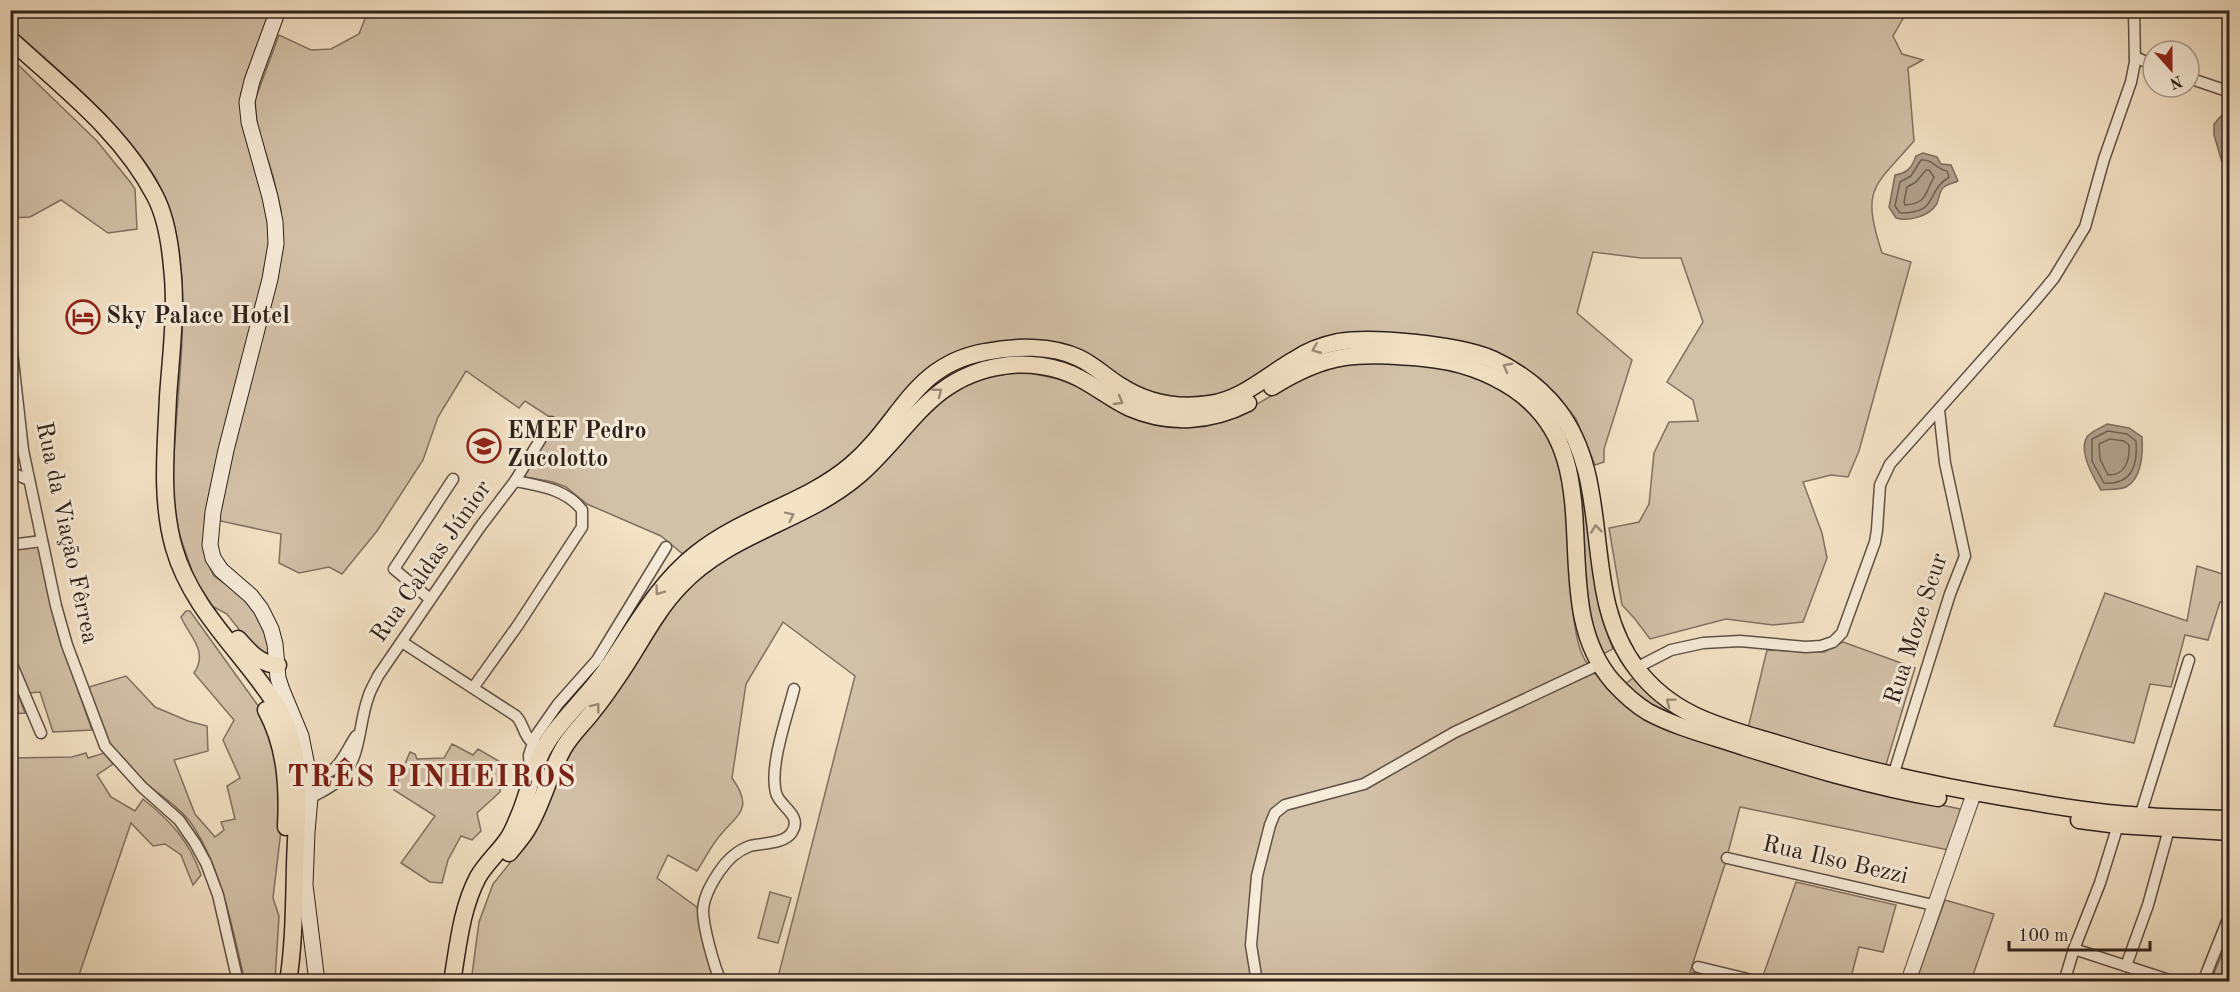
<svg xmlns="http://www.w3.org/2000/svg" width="2240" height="992" viewBox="0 0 2240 992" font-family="'Old Standard TT',serif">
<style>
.green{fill:#d2c1a9;stroke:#807162;stroke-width:1.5}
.water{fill:#b0a08c;stroke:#7c6d5e;stroke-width:1.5}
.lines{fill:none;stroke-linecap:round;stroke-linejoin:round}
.shore{stroke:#6f6053;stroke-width:1.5}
.minor-casing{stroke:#5f5145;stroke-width:13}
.tertiary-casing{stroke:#5f5145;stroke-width:16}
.secondary-casing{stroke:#2e211a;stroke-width:17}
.primary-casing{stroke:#2e211a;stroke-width:19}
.minor{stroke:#f7ecda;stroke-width:10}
.tertiary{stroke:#f7ecda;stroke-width:14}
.secondary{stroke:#f7ecda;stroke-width:15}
.primary{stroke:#f3e2c6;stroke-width:16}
.oneway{stroke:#9a8b79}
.labels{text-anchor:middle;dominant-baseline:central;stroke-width:6;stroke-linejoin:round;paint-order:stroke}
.poi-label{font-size:24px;font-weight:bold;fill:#2e211a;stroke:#f7ecda;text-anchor:start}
.street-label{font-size:24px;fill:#2e211a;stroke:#f7ecda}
.district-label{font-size:30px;font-weight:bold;letter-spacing:1.5px;fill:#7a1f14;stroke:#f7ecda}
</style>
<rect width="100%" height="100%" fill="#f3e2c6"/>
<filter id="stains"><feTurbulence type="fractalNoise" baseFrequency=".00333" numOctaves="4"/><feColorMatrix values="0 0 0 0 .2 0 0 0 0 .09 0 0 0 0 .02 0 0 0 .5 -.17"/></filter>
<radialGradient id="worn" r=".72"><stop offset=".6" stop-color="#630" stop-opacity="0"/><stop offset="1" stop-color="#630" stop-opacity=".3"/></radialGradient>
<g class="green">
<path d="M1908 10 1893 36 1902 54 1923 60 1908 68 1914 141C1873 188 1861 188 1882 253L1911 262 1859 451 1848 477 1831 475 1803 482 1822 533 1827 558 1803 622 1773 625 1726 619 1650 639 1635 619 1622 605 1609 528 1639 522 1649 504 1654 453 1669 422 1698 421 1693 400 1667 382 1703 322 1681 258H1641L1593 252 1577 313 1632 360 1604 449V462L1595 465 1576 419 1559 397 1542 380 1519 364 1478 346 1366 333 1233 390 1214 395 1174 398 1142 390 1085 355 961 353 839 468 684 555 661 536 587 504 566 487 553 482 526 477 525 475 556 421 525 401 519 408 466 371 438 417 423 460 377 531 342 574 329 567 299 573 279 563 281 534 216 520 282 231 281 210 273 176 257 126 255 100 279 35 311 50 331 49 359 34 368 11Z"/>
<path d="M11 11H272L241 93C238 131 255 157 264 193 268 210 269 227 270 244L204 549 208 564 214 576 247 599 268 631 271 658 256 651 227 614 210 605 195 580 179 533 173 500V477C175 387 202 260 156 179 123 124 58 70 11 28Z"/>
<polygon points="11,58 97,141 131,183 135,189 137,229 108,233 61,200 30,217 11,218"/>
<path d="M1352 346C1468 349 1568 366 1587 501 1595 551 1595 601 1613 649L1603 654C1560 557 1614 465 1520 386 1506 373 1486 364 1467 359 1453 355 1438 356 1423 354 1386 351 1348 344 1313 359 1276 374 1248 404 1207 411 1181 416 1151 412 1127 400 1110 391 1094 378 1076 370 1055 361 1033 358 1010 360 926 366 908 428 852 473 809 507 754 522 709 553 666 583 642 633 613 675 599 696 582 713 567 733 557 747 551 765 544 780H542C548 766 569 730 570 719L605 681 657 601 670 584 696 559 721 542 827 488C845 476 861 463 875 447 924 392 934 356 1017 355 1038 354 1060 355 1079 365 1091 371 1101 381 1112 389 1138 407 1168 413 1199 411 1257 407 1294 351 1352 346Z"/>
<path d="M1378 361C1409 364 1442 365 1473 375 1490 380 1505 391 1519 403 1582 455 1564 540 1573 612 1575 628 1577 646 1585 660 1596 677 1614 693 1629 707L1889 794 1960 809 1962 813 1948 850 1740 807 1725 864 1690 972 1732 981H777L855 676 783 622 746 684 732 778C755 810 737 814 718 838 710 848 704 860 697 871L668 855 657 878 698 908 701 933 715 981 471 982 479 922 493 884 530 838 569 751 671 607 694 579 918 419 954 390 980 379 1003 373H1030L1058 379 1177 426C1233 428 1255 402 1301 379 1326 366 1351 363 1378 361Z"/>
<polygon points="38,545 58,634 92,730 53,732 40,692 28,693 11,649 11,547"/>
<polygon points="2197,566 2229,576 2229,602 2220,602 2208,640 2185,635 2171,687 2150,684 2134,743 2054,726 2105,593 2187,621"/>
<path d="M186 611H190L269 721 284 805 273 898 279 916 275 981H245C232 929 223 872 193 826 182 809 162 797 146 783 133 770 116 755 107 739 98 723 94 704 89 687L126 676 155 707 188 721 207 726 208 751 174 760 195 814 215 837 224 830 221 822 235 819 227 786 240 778 223 740 234 720 194 673C209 651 189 636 181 617Z"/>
<polygon points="1843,642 1915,668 1885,768 1748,728 1767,650 1824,652"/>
<polygon points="10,675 11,675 25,713 11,714"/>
<polygon points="1636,676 1678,717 1690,724 1644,701 1625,684"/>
<polygon points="452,744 473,755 478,749 502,763 500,792 477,813 481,831 472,840 461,836 448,860 442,883 430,882 401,863 435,816 394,790 410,752 415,754 417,759 444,758"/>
<path d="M86 753 88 758 104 753 113 764 97 775 111 797 135 811 143 799C170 820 190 842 201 875L193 885 181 855 165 844 153 846 131 823 77 981H11V758L72 757Z"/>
<polygon points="1796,882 1896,905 1883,952 1859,947 1850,981 1788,981 1763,976"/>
<polygon points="770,892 791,898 778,943 758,938"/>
<polygon points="1945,900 1994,914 1971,981 1916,981"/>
<polygon points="2227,941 2229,942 2229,981 2211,981"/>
</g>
<g class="water">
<polygon points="2222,115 2229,118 2229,162 2222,162 2214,135 2214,124"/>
<path d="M1923 153 1937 157 1941 164 1951 165 1958 181C1954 183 1948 184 1944 187 1938 192 1940 199 1936 205 1929 216 1908 222 1896 218L1889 207 1895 175C1908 173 1912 167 1916 156Z"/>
<path d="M2107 424 2129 428 2142 437C2143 452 2142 479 2126 487 2119 490 2108 489 2101 490 2093 477 2078 451 2087 437 2091 431 2101 428 2107 424Z"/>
</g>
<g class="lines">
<g class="shore">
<path d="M1921 160C1933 159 1936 169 1947 171L1949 177C1924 193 1940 213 1900 213L1895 206 1900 182 1911 176Z"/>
<path d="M1926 170H1929L1934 177C1925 193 1927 204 1905 205L1904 202 1907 187 1916 182Z"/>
<path d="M2108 431 2127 434 2136 441C2138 465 2132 485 2104 483L2092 461V439Z"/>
<path d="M2110 439 2124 441 2129 445C2130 460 2125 476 2108 475L2100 459 2099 444Z"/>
</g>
<g class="minor-casing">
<g id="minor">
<polyline points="2135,57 2153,65"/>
<polyline points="2189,78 2230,92"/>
<polyline points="10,334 23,450 56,606 67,645 105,746 142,787 179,820 195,843 206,863 218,895 238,982"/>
<polyline points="10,472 29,480"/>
<polyline points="10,545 42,541"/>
<polyline points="430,599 394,569 453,479"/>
<path d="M402 642 516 716C524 724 523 735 532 742"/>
<polyline points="10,660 41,733"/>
<polyline points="1636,668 1671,650 1703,643 1740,641 1806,647 1821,646 1833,642 1842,633 1875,542 1877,530 1880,485 1890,464 2034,302 2054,278 2085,227 2104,159 2131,82 2135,62 2134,10"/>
<path d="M473 688 518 625 582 527V510C566 489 540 486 515 481"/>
<polyline points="530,772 529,755 535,737 558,704 597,660 666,547"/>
<path d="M310 774C338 779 343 755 356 736"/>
<polyline points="1892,779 1950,594 1965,556 1945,463 1939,410"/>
<path d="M310 798C319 793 330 788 338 781 362 759 358 725 368 698 370 690 375 683 378 676L480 527 515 481 551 422"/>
<polyline points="2140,816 2189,660"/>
<polyline points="2225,819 2230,806"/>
<polyline points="1727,858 1933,905"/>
<polyline points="2074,949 2175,982"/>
<polyline points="2126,966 2148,905 2169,829"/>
<polyline points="1698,967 1760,982"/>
<path d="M721 982C714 966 703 927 703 910 704 896 711 884 719 872 727 860 736 851 750 846 762 843 785 844 792 832 803 815 779 806 776 793 769 766 787 717 794 689"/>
<polyline points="1257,982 1251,945 1257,876 1270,825 1275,813 1285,805 1364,784 1455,732 1600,664"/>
<polyline points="2064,982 2074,949 2100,883 2118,825"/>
<polyline points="2203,982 2230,914"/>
</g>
</g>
<g class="tertiary-casing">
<polyline id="tertiary" points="1908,982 1974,793"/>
</g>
<g class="secondary-casing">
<polyline id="secondary" points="278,10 252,81 247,102 249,122 270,197 275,222 276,244 270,279 226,450 213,512 210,545 213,558 221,570 251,596 261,609 271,629 275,644 278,678 282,690 301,736 311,786 307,832 305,885 317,982"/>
</g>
<g class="primary-casing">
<g id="primary">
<path d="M10 39C62 87 122 132 155 196 166 217 170 243 172 267 177 309 171 354 168 397 166 447 160 499 174 548 191 608 239 649 273 700 308 753 296 808 295 867 294 906 294 944 288 982"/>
<path d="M1272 387C1329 351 1358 353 1423 358 1457 361 1486 370 1514 389 1618 459 1540 598 1613 682 1624 694 1635 704 1648 712 1678 728 1712 736 1744 747 1808 767 1872 787 1938 798"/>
<path d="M238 639C250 652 259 664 278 665"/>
<path d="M266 710C286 747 288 786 286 827"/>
<polyline points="2079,820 2118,825 2230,832"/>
<path d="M509 853C516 844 524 836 529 826 543 802 549 774 563 749 571 735 583 724 593 711 602 700 611 687 619 675 639 646 655 612 680 586 729 533 804 522 858 476 908 433 930 376 1003 366 1027 362 1057 366 1079 378 1097 387 1112 400 1130 408 1169 425 1211 422 1248 403"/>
<path d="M452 982C458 947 461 909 478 877 486 863 498 853 507 840 510 836 516 823 518 818 530 792 532 765 548 741 566 714 591 693 608 667 635 627 658 584 696 554 743 516 805 504 851 465 901 423 912 365 985 352 1014 346 1052 345 1079 358 1094 365 1106 377 1119 385 1146 403 1178 409 1210 404 1243 399 1266 376 1294 360 1307 351 1323 345 1338 342 1374 336 1459 345 1492 359 1518 371 1540 387 1558 410 1616 486 1578 593 1637 669 1674 718 1726 728 1782 745 1862 770 1944 788 2027 801 2066 808 2106 814 2146 816 2174 818 2202 818 2230 819"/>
</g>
</g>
<use href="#minor" class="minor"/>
<use href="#tertiary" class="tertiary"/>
<use href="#secondary" class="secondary"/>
<use href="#primary" class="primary"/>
</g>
<defs><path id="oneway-chevron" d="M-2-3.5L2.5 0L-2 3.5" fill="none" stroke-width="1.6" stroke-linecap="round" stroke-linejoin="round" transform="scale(1.5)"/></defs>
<g class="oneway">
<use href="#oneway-chevron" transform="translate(1316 349) rotate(158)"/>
<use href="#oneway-chevron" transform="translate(1507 367) rotate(-152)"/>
<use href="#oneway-chevron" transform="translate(938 392) rotate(-38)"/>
<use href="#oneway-chevron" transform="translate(1119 401) rotate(30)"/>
<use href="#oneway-chevron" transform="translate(790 516) rotate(-26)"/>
<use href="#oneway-chevron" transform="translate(1596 529) rotate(-97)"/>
<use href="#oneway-chevron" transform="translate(659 591) rotate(126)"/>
<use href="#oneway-chevron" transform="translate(1670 702) rotate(-143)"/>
<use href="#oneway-chevron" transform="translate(596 707) rotate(-52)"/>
</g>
<defs>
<g id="hotel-ring" transform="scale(1.725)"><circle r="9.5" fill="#f7ecda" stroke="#8f2418" stroke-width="1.5"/><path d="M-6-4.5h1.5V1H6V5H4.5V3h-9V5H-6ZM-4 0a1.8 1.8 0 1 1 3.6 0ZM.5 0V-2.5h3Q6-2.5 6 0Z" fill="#8f2418"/></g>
<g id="school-ring" transform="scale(1.725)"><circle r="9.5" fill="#f7ecda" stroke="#8f2418" stroke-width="1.5"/><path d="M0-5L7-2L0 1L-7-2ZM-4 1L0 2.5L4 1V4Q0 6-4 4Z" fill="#8f2418"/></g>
</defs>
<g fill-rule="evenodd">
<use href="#hotel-ring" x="83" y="317"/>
<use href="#school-ring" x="484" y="446"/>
</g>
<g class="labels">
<g class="poi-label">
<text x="106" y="317">Sky Palace Hotel</text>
<text x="507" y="432">EMEF Pedro<tspan x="507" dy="28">Zucolotto</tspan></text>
</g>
<g class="street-label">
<text transform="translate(66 533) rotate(78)">Rua da Viação Fêrrea</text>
<text transform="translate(432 562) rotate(-55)">Rua Caldas Júnior</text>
<text transform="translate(1917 629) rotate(-72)">Rua Moze Scur</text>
<text transform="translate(1835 861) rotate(13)">Rua Ilso Bezzi</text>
</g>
<g class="district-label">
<text x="432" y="778">TRÊS PINHEIROS</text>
</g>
</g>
<rect width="2240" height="992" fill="none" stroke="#f3e2c6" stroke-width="36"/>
<rect x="12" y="12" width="2216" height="968" fill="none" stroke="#2e211a" stroke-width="3"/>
<rect x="18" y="18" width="2204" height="956" fill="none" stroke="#2e211a" stroke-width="1.5"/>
<g transform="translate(2171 69) rotate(159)"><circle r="28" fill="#f7ecda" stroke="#a79b8d" stroke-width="1.5"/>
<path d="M0-4.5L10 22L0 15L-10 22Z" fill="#8f2418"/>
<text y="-9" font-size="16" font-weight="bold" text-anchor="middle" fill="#2e211a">N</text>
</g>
<path d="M2009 941v9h141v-9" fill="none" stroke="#2e211a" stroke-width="3"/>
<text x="2018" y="941" font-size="18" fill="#2e211a" stroke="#f7ecda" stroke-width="4.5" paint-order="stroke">100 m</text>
<rect width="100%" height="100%" filter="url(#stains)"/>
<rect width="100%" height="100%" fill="url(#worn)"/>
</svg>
